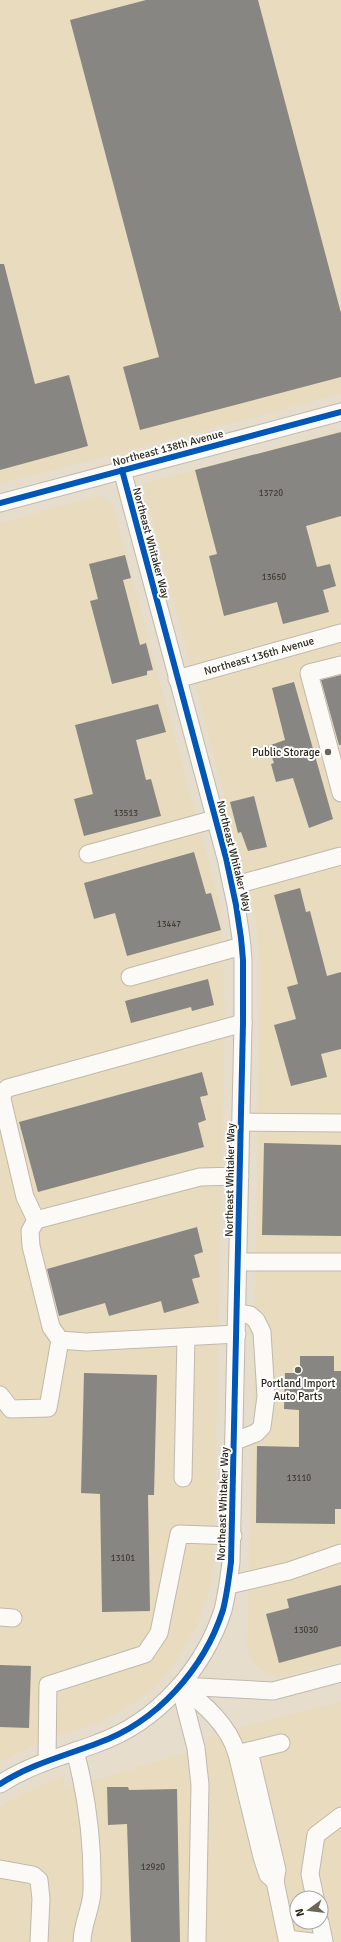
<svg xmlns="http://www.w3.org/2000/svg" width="341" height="1942" viewBox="0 0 341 1942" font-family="Signika,sans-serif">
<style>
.built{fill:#e9dbbe;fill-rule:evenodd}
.building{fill:#888683}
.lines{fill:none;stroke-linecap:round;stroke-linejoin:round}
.minor-casing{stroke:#c0b9ac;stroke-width:19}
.minor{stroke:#fbfaf7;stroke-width:17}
.cycleway-casing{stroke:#fff;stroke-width:8}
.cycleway{stroke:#0057b8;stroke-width:6}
.poi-dot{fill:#6d6658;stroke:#fff;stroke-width:1.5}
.labels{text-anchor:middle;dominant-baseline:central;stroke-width:4;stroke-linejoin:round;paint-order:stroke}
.number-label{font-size:9px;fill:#433e34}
.street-label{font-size:11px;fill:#2c261a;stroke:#fff}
.poi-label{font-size:11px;fill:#2c261a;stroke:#fff;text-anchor:end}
</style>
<rect width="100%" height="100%" fill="#e6ddcc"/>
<g class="built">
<polygon points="0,0 341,0 341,394 0,484"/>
<polygon points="341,430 341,1661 278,1678 261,1669 254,1663 247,1649 253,1445 260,965 256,917 143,484"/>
<polygon points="100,495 112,504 221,909 225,1016 214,1547 211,1585 197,1626 177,1659 156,1687 126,1708 97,1723 37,1743 0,1762 0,523"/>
<path d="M341 1701V1942H0V1807L20 1795 64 1776 65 1789 207 1747V1737ZM297 1898H321V1922H297Z"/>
</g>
<g class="building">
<polygon points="146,0 258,0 341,313 341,377 140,430 123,367 159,357 70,20"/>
<polygon points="0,264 4,264 35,384 69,375 88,446 0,470"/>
<polygon points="341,432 341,516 306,526 317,567 330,564 336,586 323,590 329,612 283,624 277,602 224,616 209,556 217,554 195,470"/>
<polygon points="125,555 131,578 123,580 140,645 146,643 153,670 147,671 147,675 112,684 90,601 98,599 89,564"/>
<polygon points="341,675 341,745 339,745 321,680"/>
<polygon points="294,682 333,819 309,828 293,778 276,782 271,764 274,763 268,746 285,740 272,688"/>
<polygon points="158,704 166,732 136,740 146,780 151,779 161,816 84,836 74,799 93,794 75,725"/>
<polygon points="254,796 267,847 248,851 241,832 238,833 230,802"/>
<polygon points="194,852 206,894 211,893 221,930 127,956 115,913 94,919 84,883"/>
<polygon points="300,888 306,912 310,911 327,976 341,972 341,1049 321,1054 327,1077 291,1086 274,1025 296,1019 287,987 298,984 274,895"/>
<polygon points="208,979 214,1005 192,1011 191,1007 131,1023 125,1001"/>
<polygon points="202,1072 208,1095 200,1097 206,1120 198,1123 204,1147 38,1192 19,1122"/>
<polygon points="264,1143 341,1145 341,1236 262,1235"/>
<polygon points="197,1227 203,1252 194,1255 200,1277 192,1279 199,1303 164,1313 161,1301 109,1316 105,1303 59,1316 47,1269"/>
<polygon points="300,1356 334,1356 334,1371 341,1371 341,1509 335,1509 335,1524 256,1523 257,1446 299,1447 299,1410 284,1409 285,1373 300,1373"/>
<polygon points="84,1373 157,1375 154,1495 148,1495 150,1611 102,1612 100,1494 81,1493"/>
<polygon points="341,1585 341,1646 279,1663 266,1614 289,1608 287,1599"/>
<polygon points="0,1665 31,1666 29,1728 0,1727"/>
<polygon points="107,1787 128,1787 129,1790 177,1789 180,1942 131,1942 127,1824 108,1825"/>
</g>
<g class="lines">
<g class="minor-casing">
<g id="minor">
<polyline points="0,503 341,412"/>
<polyline points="341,665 309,673 341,793"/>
<polyline points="177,679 341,633"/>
<polyline points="88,854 215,819"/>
<polyline points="232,886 341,856"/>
<polyline points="130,977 242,946"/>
<polyline points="241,1122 341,1123"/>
<polyline points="240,1176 200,1177 36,1220 25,1197 2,1099 3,1092 8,1088 243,1023"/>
<polyline points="36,1220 30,1231 31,1246 51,1327 60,1340 86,1342 237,1334"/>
<polyline points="238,1262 341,1262"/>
<polyline points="0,1395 11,1409 48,1408 60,1340"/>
<polyline points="235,1441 256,1433 262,1427 266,1396 262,1332 256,1320 250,1315 237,1313"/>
<polyline points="183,1478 186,1337"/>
<polyline points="229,1585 289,1571 341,1553"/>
<polyline points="0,1617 13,1618"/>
<polyline points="180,1686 196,1748 200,1785 197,1942"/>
<polyline points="180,1686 273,1691 341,1673"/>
<path d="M180 1686C203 1703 229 1725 237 1754L281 1743"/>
<path d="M75 1751C87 1796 93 1844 92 1891 92 1907 82 1924 82 1942"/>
<polyline points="237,1754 262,1857 268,1875 275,1881 277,1870 249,1751"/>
<polyline points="47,1760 48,1685 145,1654 159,1633 179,1534 233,1536"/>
<path d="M0 1784C31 1764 64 1756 98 1743 157 1722 204 1669 223 1610 227 1594 229 1578 231 1562L243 1023V960L241 938 236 905 226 858 122 470"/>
<polyline points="0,1869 33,1875 39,1880 41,1899 39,1942"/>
<polyline points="275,1881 287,1939 312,1942"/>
<polyline points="315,1898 310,1874 316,1835 341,1816"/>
<polyline points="320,1922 324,1942"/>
</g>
</g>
<use href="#minor" class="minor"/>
<g class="cycleway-casing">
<g id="cycleway">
<polyline points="0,503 341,412"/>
<path d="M0 1784C31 1764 64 1756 98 1743 157 1722 204 1669 223 1610 227 1594 229 1578 231 1562L243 1023V960L241 938 236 905 226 858 122 470"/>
</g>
</g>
<use href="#cycleway" class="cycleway"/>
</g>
<g class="poi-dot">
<circle cx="328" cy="752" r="4"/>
<circle cx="298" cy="1370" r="4"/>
</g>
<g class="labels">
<g class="number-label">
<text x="271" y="493">13720</text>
<text x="274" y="577">13650</text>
<text x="126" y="813">13513</text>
<text x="169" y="924">13447</text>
<text x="299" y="1478">13110</text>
<text x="123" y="1558">13101</text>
<text x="306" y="1630">13030</text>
<text x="153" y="1867">12920</text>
</g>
<g class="street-label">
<text transform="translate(168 448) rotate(-15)">Northeast 138th Avenue</text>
<text transform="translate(151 543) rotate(75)">Northeast Whitaker Way</text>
<text transform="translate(259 656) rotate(-16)">Northeast 136th Avenue</text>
<text transform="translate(234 856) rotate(76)">Northeast Whitaker Way</text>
<text transform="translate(230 1180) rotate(-89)">Northeast Whitaker Way</text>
<text transform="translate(223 1504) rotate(-88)">Northeast Whitaker Way</text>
</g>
<g class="poi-label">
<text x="320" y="752">Public Storage</text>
<text x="298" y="1383" text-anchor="middle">Portland Import<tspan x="298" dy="13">Auto Parts</tspan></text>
</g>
</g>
<g transform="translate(309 1910) rotate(255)"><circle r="19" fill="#ffffff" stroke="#aba8a3"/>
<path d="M0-3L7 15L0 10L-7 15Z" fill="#6d6658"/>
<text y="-6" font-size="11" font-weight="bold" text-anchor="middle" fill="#2c261a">N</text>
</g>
</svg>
